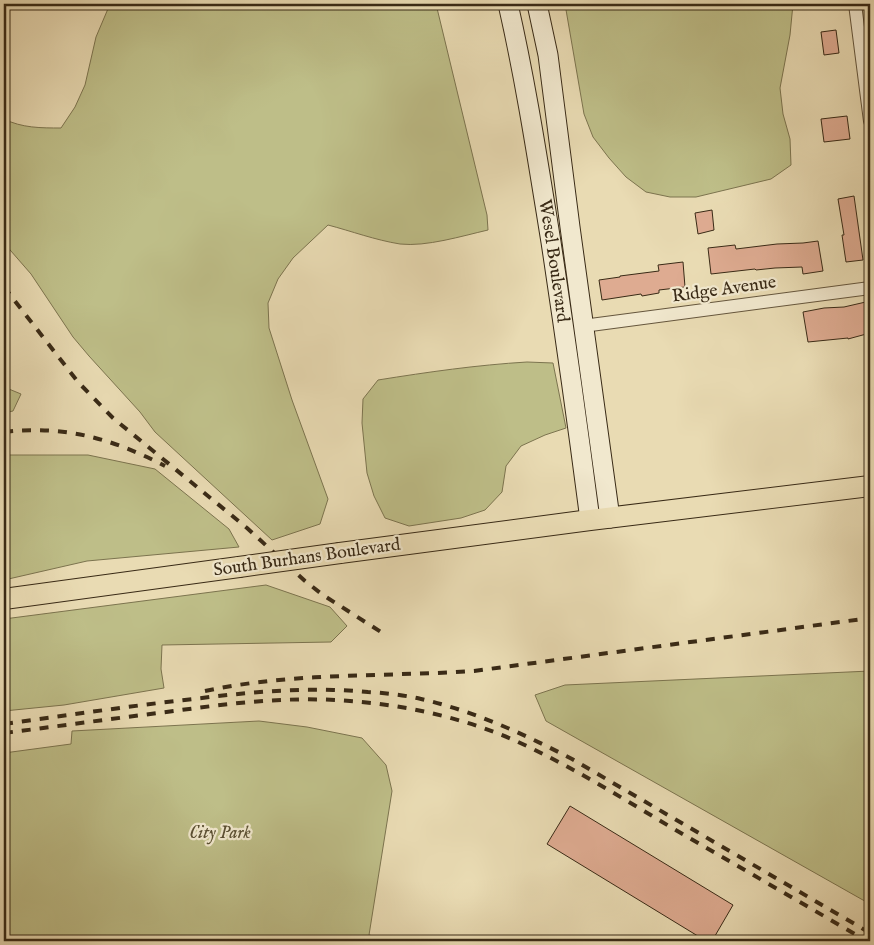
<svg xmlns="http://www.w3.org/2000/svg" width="874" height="945" viewBox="0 0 874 945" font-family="'IM FELL English',serif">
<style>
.green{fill:#bebe88;stroke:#7c744f}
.building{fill:#deab91;stroke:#392a16}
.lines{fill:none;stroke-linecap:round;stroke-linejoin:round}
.street-casing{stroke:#65563d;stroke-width:14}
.secondary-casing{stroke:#392a16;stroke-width:21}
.primary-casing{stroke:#392a16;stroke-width:22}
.street{stroke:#f1e8ce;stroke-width:12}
.secondary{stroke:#f1e8ce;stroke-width:19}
.primary{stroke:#e9dbb3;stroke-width:20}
.rail{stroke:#392a16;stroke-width:4;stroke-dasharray:9 9;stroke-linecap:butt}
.primary-bridge-casing{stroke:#392a16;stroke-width:22;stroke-linecap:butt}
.primary-bridge{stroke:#e9dbb3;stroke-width:20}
.labels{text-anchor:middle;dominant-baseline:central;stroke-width:4.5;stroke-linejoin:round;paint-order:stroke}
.street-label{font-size:18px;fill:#392a16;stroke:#f1e8ce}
.park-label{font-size:18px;font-style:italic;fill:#5a4f32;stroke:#f1e8ce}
</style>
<rect width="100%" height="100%" fill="#e9dbb3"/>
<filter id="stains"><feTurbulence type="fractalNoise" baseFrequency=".004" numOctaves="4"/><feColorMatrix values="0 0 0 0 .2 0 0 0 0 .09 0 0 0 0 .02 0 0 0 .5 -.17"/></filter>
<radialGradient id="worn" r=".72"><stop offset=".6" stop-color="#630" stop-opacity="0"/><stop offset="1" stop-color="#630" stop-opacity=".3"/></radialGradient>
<g class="green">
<path d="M110 4H436L487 215 488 230C462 236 426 247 400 244 375 240 351 231 328 225L293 258 278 279 268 303 269 328 292 400 328 499 320 524 272 540 155 432 140 412 89 356 73 337 31 274 4 243V119C22 128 41 128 61 128L75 107 85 85 96 37Z"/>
<polygon points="565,4 793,4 790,35 780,88 783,114 790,139 791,165 771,179 696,197 670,197 646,192 626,177 609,158 593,137 584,114"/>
<path d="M527 362 553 363 566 428 545 435 521 446 506 466 502 492 485 510 461 518 409 526 385 518 374 496 367 473 362 423 363 399 378 380C428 372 477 365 527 362Z"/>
<polygon points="4,387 21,394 13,411 4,413"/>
<polygon points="10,455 88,455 155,469 229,529 239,547 87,561 4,580 4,456"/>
<polygon points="266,585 330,607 347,626 331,642 162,645 161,669 164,688 64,705 4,711 4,619"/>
<polygon points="870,671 870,904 546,721 535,695 565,685"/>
<polygon points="259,721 307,727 362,738 386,765 392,791 369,935 398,941 4,941 4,753 71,744 72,731"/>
</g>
<g class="building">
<polygon points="836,30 839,53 824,55 821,32"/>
<polygon points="847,116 850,139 824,142 821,119"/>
<polygon points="854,196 863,260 846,262 842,235 844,235 838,199"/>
<polygon points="712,210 714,230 698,234 695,213"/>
<polygon points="818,241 823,271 803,274 802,267 775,268 756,270 755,269 711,274 708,248 735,245 736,249 777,244 803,243"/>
<polygon points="683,262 685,287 659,290 659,293 642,296 641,294 602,300 599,280 620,277 620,276 659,271 658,265"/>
<polygon points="870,301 870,333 848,339 848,338 808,342 803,312 824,308 844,307"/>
<polygon points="570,806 733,905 712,941 706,941 547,844"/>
</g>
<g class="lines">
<g class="street-casing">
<g id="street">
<polyline points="855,4 870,121"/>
<polyline points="583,326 870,288"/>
</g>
</g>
<g class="secondary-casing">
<g id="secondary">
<path id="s1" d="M508 4C526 83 538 162 551 242 565 335 578 427 590 520"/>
<polyline points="537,4 548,55 570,227 610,518"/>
</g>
</g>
<g class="primary-casing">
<g id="primary">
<polyline points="340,553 590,520 870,486"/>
<polyline points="4,599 239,567"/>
</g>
</g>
<use href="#street" class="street"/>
<use href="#secondary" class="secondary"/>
<use href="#primary" class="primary"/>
<g class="rail">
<polyline points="4,287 78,382 113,418 247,528 305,581 323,595 381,632"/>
<path d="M4 432C64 425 111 438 165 466"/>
<path d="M205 691C294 672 384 677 474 671L870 618"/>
<path d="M4 724C70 715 136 705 202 698 258 691 313 687 368 692 386 693 404 695 421 699 474 711 524 734 572 759L870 933"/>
<path d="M4 733C60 726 117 718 174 711 232 703 291 696 350 701 406 705 464 718 516 741 571 766 622 798 674 829 738 866 803 904 867 941"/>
</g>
<g class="primary-bridge-casing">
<polyline id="primary-bridge" points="239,567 340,553"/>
</g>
<use href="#primary-bridge" class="primary-bridge"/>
</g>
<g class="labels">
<g class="street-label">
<text stroke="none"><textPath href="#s1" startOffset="261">Wesel Boulevard</textPath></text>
<text transform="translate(724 290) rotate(-8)">Ridge Avenue</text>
<text transform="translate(307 558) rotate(-8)">South Burhans Boulevard</text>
</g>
<g class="park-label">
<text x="220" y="833">City Park</text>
</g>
</g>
<rect width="874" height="945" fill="none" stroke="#e9dbb3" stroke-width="20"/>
<rect x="5" y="5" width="864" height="935" fill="none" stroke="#392a16" stroke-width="2.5"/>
<rect x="10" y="10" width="854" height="925" fill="none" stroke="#392a16"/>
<rect width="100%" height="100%" filter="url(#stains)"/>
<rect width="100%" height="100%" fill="url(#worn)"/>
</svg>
